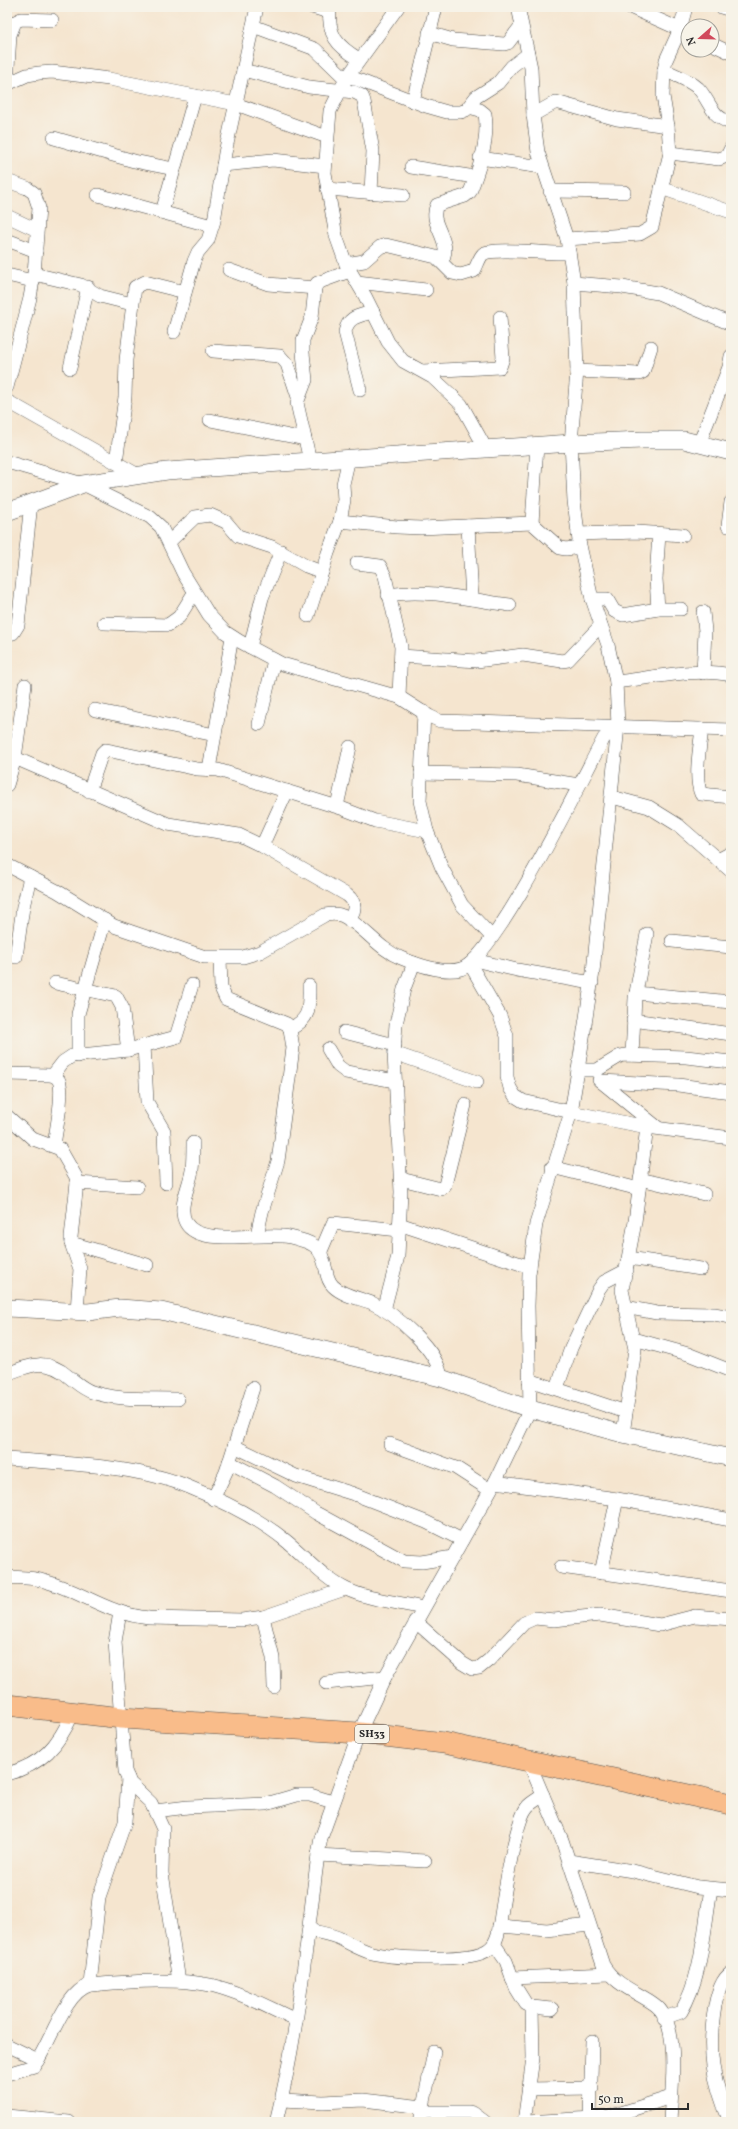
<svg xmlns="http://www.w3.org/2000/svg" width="738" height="2129" viewBox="0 0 738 2129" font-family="Vollkorn,serif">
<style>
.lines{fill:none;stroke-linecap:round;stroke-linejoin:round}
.minor-casing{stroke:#494744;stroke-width:14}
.tertiary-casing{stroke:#494744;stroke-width:18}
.primary-casing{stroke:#494744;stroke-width:22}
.minor{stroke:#fff;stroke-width:13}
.tertiary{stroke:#fff;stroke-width:17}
.primary{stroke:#f9bc8a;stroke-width:21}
.labels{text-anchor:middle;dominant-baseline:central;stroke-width:3.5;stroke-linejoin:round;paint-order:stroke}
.shield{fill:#f7f3e8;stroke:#686764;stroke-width:1}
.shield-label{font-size:11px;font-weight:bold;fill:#2b2b2b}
</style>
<rect width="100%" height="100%" fill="#f7f3e8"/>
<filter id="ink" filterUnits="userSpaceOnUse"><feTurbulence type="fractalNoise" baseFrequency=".025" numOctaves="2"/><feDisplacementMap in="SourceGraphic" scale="8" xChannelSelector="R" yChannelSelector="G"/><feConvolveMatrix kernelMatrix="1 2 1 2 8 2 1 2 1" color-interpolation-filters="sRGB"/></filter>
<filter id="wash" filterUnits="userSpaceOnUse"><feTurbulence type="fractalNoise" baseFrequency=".012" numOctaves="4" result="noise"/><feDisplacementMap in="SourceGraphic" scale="16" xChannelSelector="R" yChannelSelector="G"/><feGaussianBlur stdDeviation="0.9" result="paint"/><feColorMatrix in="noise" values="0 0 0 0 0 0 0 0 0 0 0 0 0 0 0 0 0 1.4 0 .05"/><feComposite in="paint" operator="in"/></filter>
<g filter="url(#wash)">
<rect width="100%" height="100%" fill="#f5e5cf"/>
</g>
<g filter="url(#ink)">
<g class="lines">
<g class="minor-casing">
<g id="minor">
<polyline points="312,7 329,12"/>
<path d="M330 7C327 35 337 46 359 59"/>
<polyline points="398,7 346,79 330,111 325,173 336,236 346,264 365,296 388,342 403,361 432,377 461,404 486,449"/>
<polyline points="630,7 686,32"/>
<polyline points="721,7 731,10"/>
<polyline points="253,26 315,49 346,79"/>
<polyline points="429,33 453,40 504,44 508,43 521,26"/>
<polyline points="712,44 731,53"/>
<polyline points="243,70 309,87 354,92 362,96 364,101 373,151 371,193"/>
<path d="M664 70C675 75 689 80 698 88 711 102 710 116 731 123"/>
<polyline points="348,76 426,106 447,112 461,112 466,110 476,97 498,83 512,66 528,54"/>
<polyline points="7,83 10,35 15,22 21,19 52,20"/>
<polyline points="7,84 27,75 39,73 52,72 109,79 236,104 327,137"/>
<polyline points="413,101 436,7"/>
<polyline points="533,115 556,102 617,119 668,126"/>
<polyline points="54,138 134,161 174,169"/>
<polyline points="670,153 719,159 727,156 731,148"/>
<polyline points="480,158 542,167"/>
<polyline points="223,165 273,160 325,166"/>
<polyline points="411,167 475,177"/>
<polyline points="7,181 27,188 34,193 39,208 34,274 30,298 7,387"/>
<polyline points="661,188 731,212"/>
<polyline points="327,189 403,195"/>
<polyline points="550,191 624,192"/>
<polyline points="98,195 212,226"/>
<polyline points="162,212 195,96"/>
<polyline points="7,216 37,230"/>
<polyline points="567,239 640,234 652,227 670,153 668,126 663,96 664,70 666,60 680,29 686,7"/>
<polyline points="7,240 36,251"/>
<path d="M442 262C443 259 445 254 445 250 445 234 429 221 437 205L465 196 470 192C479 170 489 138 485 114L480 110 469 107"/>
<path d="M346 264 364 261 380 247 386 245 436 257 452 273 461 275 474 271C477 266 479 258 483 254 492 247 554 254 569 253"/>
<polyline points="229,270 268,284 315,288"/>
<polyline points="34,274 81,285 100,296 132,304"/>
<polyline points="7,275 33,281"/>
<polyline points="357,282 426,290"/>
<polyline points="574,283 622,287 658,293 731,324"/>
<polyline points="174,332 194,261 198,252 208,240 214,221 225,153 257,7"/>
<polyline points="213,351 280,356 287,364 298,397"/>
<polyline points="70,368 88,287"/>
<polyline points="423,371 500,367 503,358 500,317"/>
<polyline points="577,371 639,374 643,372 651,347"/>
<path d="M360 390 345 332C348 316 359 316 373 312"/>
<polyline points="7,401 138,475"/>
<polyline points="210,420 305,439"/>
<polyline points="699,444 729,367 731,356"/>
<polyline points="310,461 297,403 306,380 303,353 303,340 312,317 315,288 317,283 350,271"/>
<polyline points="7,462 83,484 150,517 161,527 183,573 209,615 225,632 239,641 282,664 399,697 429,716 440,721 731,730"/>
<polyline points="116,462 125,397 126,360 135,287 145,282 185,292"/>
<polyline points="340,521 397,527 421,528 532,523 560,548 566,549 580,547"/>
<polyline points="532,523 537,445"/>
<polyline points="468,526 472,599"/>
<polyline points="728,526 731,502"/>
<polyline points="578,534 637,532 683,535"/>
<polyline points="169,542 195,517 210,515 226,522 238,536 272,547 306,566 322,572"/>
<polyline points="357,563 380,566 385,576 401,647 399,697"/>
<path d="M388 595C429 588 469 600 510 605"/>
<polyline points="592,599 607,599 614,611 623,615 658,609 681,609"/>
<polyline points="658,609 656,579 659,534"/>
<polyline points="703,612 705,631 703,673"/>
<polyline points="308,616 328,553 340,521 344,500 343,484 349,458"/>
<polyline points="104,623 168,625 179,617 194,593"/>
<polyline points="7,634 13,633 18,625 31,503"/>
<polyline points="250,647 262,598 281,551"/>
<polyline points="401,656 477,661 523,655 562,661 568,660 601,625"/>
<path d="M616 682C651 678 697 667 731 675"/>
<polyline points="95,710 215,735"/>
<polyline points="424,712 420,801 427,831 442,868 462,905 492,937"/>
<polyline points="259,724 274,660"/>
<path d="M702 729C700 746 694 778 701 794L731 797"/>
<path d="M15 758 168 824 239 835 262 846 347 895C357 903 355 909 350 921"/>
<polyline points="209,769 232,637"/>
<polyline points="421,773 517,775 579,785"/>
<polyline points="7,785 15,758 25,685"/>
<polyline points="89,791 102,753 105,750 111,751 197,769 218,770 341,808 375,821 427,831"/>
<polyline points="612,797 649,807 678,825 731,871"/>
<polyline points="337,806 350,747"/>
<polyline points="262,846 287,791"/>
<polyline points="718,860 731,853"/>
<path d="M7 865 57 891 114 926 205 957H243L260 952 325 915C331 914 337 913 343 916 364 926 378 949 401 958 418 965 443 974 461 969 496 957 582 778 604 738L618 726 616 682 608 645 592 599 579 541 574 501 571 443 577 371 574 283 567 239 538 152 533 115 531 68 518 7"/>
<polyline points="672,941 731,947"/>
<polyline points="16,957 23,907 30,877"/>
<polyline points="220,958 221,988 226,999 287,1024 290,1029 293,1048 278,1161 262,1212 257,1235"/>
<polyline points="474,960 517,970 592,983"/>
<polyline points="470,964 500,1016 507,1036 507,1077 510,1088 515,1096 523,1101 571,1112 647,1127 731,1138"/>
<polyline points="55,983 116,996 122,1007 128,1050"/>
<polyline points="636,993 731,1002"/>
<polyline points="633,1020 731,1034"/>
<path d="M290 1029C311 1018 309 1008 309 986"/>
<polyline points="344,1032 395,1045"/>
<polyline points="144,1045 147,1102 164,1131 166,1183"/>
<polyline points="328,1049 338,1066 346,1072 395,1081"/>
<polyline points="394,1053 477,1082"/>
<polyline points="632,1055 635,998 647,934"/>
<polyline points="78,1056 78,1014 105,920"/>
<polyline points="578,1070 597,1070 620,1056 625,1055 686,1057 731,1062"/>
<path d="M7 1074 49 1075C54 1075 59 1078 60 1084 63 1100 56 1128 54 1146"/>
<polyline points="53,1075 63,1062 72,1056 128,1050 176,1037 192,985"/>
<polyline points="599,1080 657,1127"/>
<polyline points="601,1081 678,1085 731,1092"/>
<polyline points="7,1116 33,1139 60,1149 76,1177 77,1183 71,1237 71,1243 80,1269 77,1311"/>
<path d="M193 1143C193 1152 193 1161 192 1170 190 1186 177 1207 186 1223 200 1248 264 1231 290 1237 314 1243 321 1245 326 1270 327 1276 329 1282 333 1286 343 1296 360 1298 372 1303 396 1314 439 1351 441 1378"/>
<polyline points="552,1167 639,1189"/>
<polyline points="401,1179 441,1189 445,1185 465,1105"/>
<polyline points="640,1179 704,1194"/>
<polyline points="77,1183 137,1187"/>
<polyline points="399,1224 530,1267"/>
<polyline points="71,1243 147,1265"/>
<polyline points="321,1251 333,1223 399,1230"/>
<polyline points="629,1258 701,1269"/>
<polyline points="625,1307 657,1313 714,1314 731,1317"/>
<polyline points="384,1310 398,1256 401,1192 394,1053 396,1024 404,989 414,963"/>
<polyline points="634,1339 688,1354 731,1371"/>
<path d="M7 1374C32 1364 47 1358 69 1377 77 1383 83 1389 92 1392 119 1401 150 1398 178 1399"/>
<polyline points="529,1380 626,1412"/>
<polyline points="557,1388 571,1348 599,1289 604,1282 627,1270"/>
<polyline points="623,1434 635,1349 622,1290 635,1222 647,1127"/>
<polyline points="390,1444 456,1468 490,1490"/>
<polyline points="234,1446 296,1476 354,1494 426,1522 462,1540"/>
<path d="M7 1459C63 1464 138 1465 189 1487 221 1500 258 1518 285 1540 304 1555 323 1578 346 1589 369 1600 398 1602 422 1608"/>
<polyline points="229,1462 275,1486 316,1513 404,1561 422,1562 453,1557"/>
<polyline points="495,1482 617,1499 731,1520"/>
<polyline points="213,1499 226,1472 253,1388"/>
<polyline points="561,1567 731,1591"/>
<polyline points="601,1573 617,1499"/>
<path d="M7 1577C19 1578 33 1577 44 1581 82 1591 107 1614 149 1618L242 1620 263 1617 345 1589"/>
<polyline points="120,1612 115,1642 125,1771 130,1783 151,1803 163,1829 162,1873 179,1981"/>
<polyline points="263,1617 273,1658 274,1687"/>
<polyline points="415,1621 462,1663 472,1669 479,1668 489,1660 524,1623 535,1618 554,1620 600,1615 660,1625 695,1616 731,1619"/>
<polyline points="326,1683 385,1677"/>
<path d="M528 1760 562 1840 603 1965C615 1985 635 1991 654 2004 682 2023 671 2092 670 2122"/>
<path d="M7 1774C43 1764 58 1746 73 1713"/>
<polyline points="155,1811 188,1807 266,1804 297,1795 310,1795 333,1802"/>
<polyline points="318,1855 425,1861"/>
<polyline points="569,1861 633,1871 698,1887 731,1890"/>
<polyline points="499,1926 547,1930 589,1925"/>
<path d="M309 1930C320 1933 331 1934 341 1939 351 1944 361 1950 372 1953 393 1958 472 1963 489 1949 495 1945 496 1940 498 1934 502 1910 514 1820 528 1806 532 1802 538 1799 543 1795"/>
<polyline points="494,1944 506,1961 516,1988 526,2004 532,2007 552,2009"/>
<polyline points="512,1978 609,1974"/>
<polyline points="90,1985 99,1897 125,1822 128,1778"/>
<path d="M664 2018 681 2012C702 1977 704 1929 711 1889"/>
<polyline points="7,2045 38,2060"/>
<path d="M7 2074 34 2066C50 2045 64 1992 90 1985 127 1982 182 1977 218 1987 245 1994 271 2009 296 2020"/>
<polyline points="528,2089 592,2088"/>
<polyline points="282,2100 323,2102 363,2100 423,2107"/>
<polyline points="422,2112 469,2112 473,2113 485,2122"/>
<polyline points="7,2116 69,2122"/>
<polyline points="590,2119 592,2041"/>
<path d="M276 2122C298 2034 306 1945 318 1855L321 1838 359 1733 385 1677 495 1482 530 1409 528 1306 529 1274 536 1224 571 1112 578 1070 593 972 618 726"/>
<polyline points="420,2122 434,2052"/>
<polyline points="524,2122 533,2058 532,2007"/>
<polyline points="527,2122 609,2117 671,2097"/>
<path d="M730 2122C723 2105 716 2085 713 2066 710 2045 711 1985 731 1973"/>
</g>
</g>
<g class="tertiary-casing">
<g id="tertiary">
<polyline points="7,512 83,484 167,471 571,443 642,440 684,440 731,452"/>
<polyline points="7,1308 88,1312 120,1308 161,1311 441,1378 530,1409 623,1434 731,1458"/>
</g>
</g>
<g class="primary-casing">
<polyline id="primary" points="7,1705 122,1718 359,1733 444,1743 731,1804"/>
</g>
<use href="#minor" class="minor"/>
<use href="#tertiary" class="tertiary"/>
<use href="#primary" class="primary"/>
</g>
</g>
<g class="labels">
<rect class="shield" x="355" y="1725" width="34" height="18" rx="3"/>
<g class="shield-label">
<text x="372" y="1734">SH33</text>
</g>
</g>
<rect width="738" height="2129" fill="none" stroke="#f7f3e8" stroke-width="24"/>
<g transform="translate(700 38) rotate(250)"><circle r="19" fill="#f7f3e8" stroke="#a5a39c"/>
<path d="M0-3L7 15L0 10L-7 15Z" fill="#d1495b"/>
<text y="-6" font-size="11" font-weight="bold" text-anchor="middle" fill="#2b2b2b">N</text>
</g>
<path d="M592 2103v6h96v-6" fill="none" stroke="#2b2b2b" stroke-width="2"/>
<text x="598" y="2103" font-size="12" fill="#2b2b2b" stroke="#f7f3e8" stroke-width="3" paint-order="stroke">50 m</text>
</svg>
